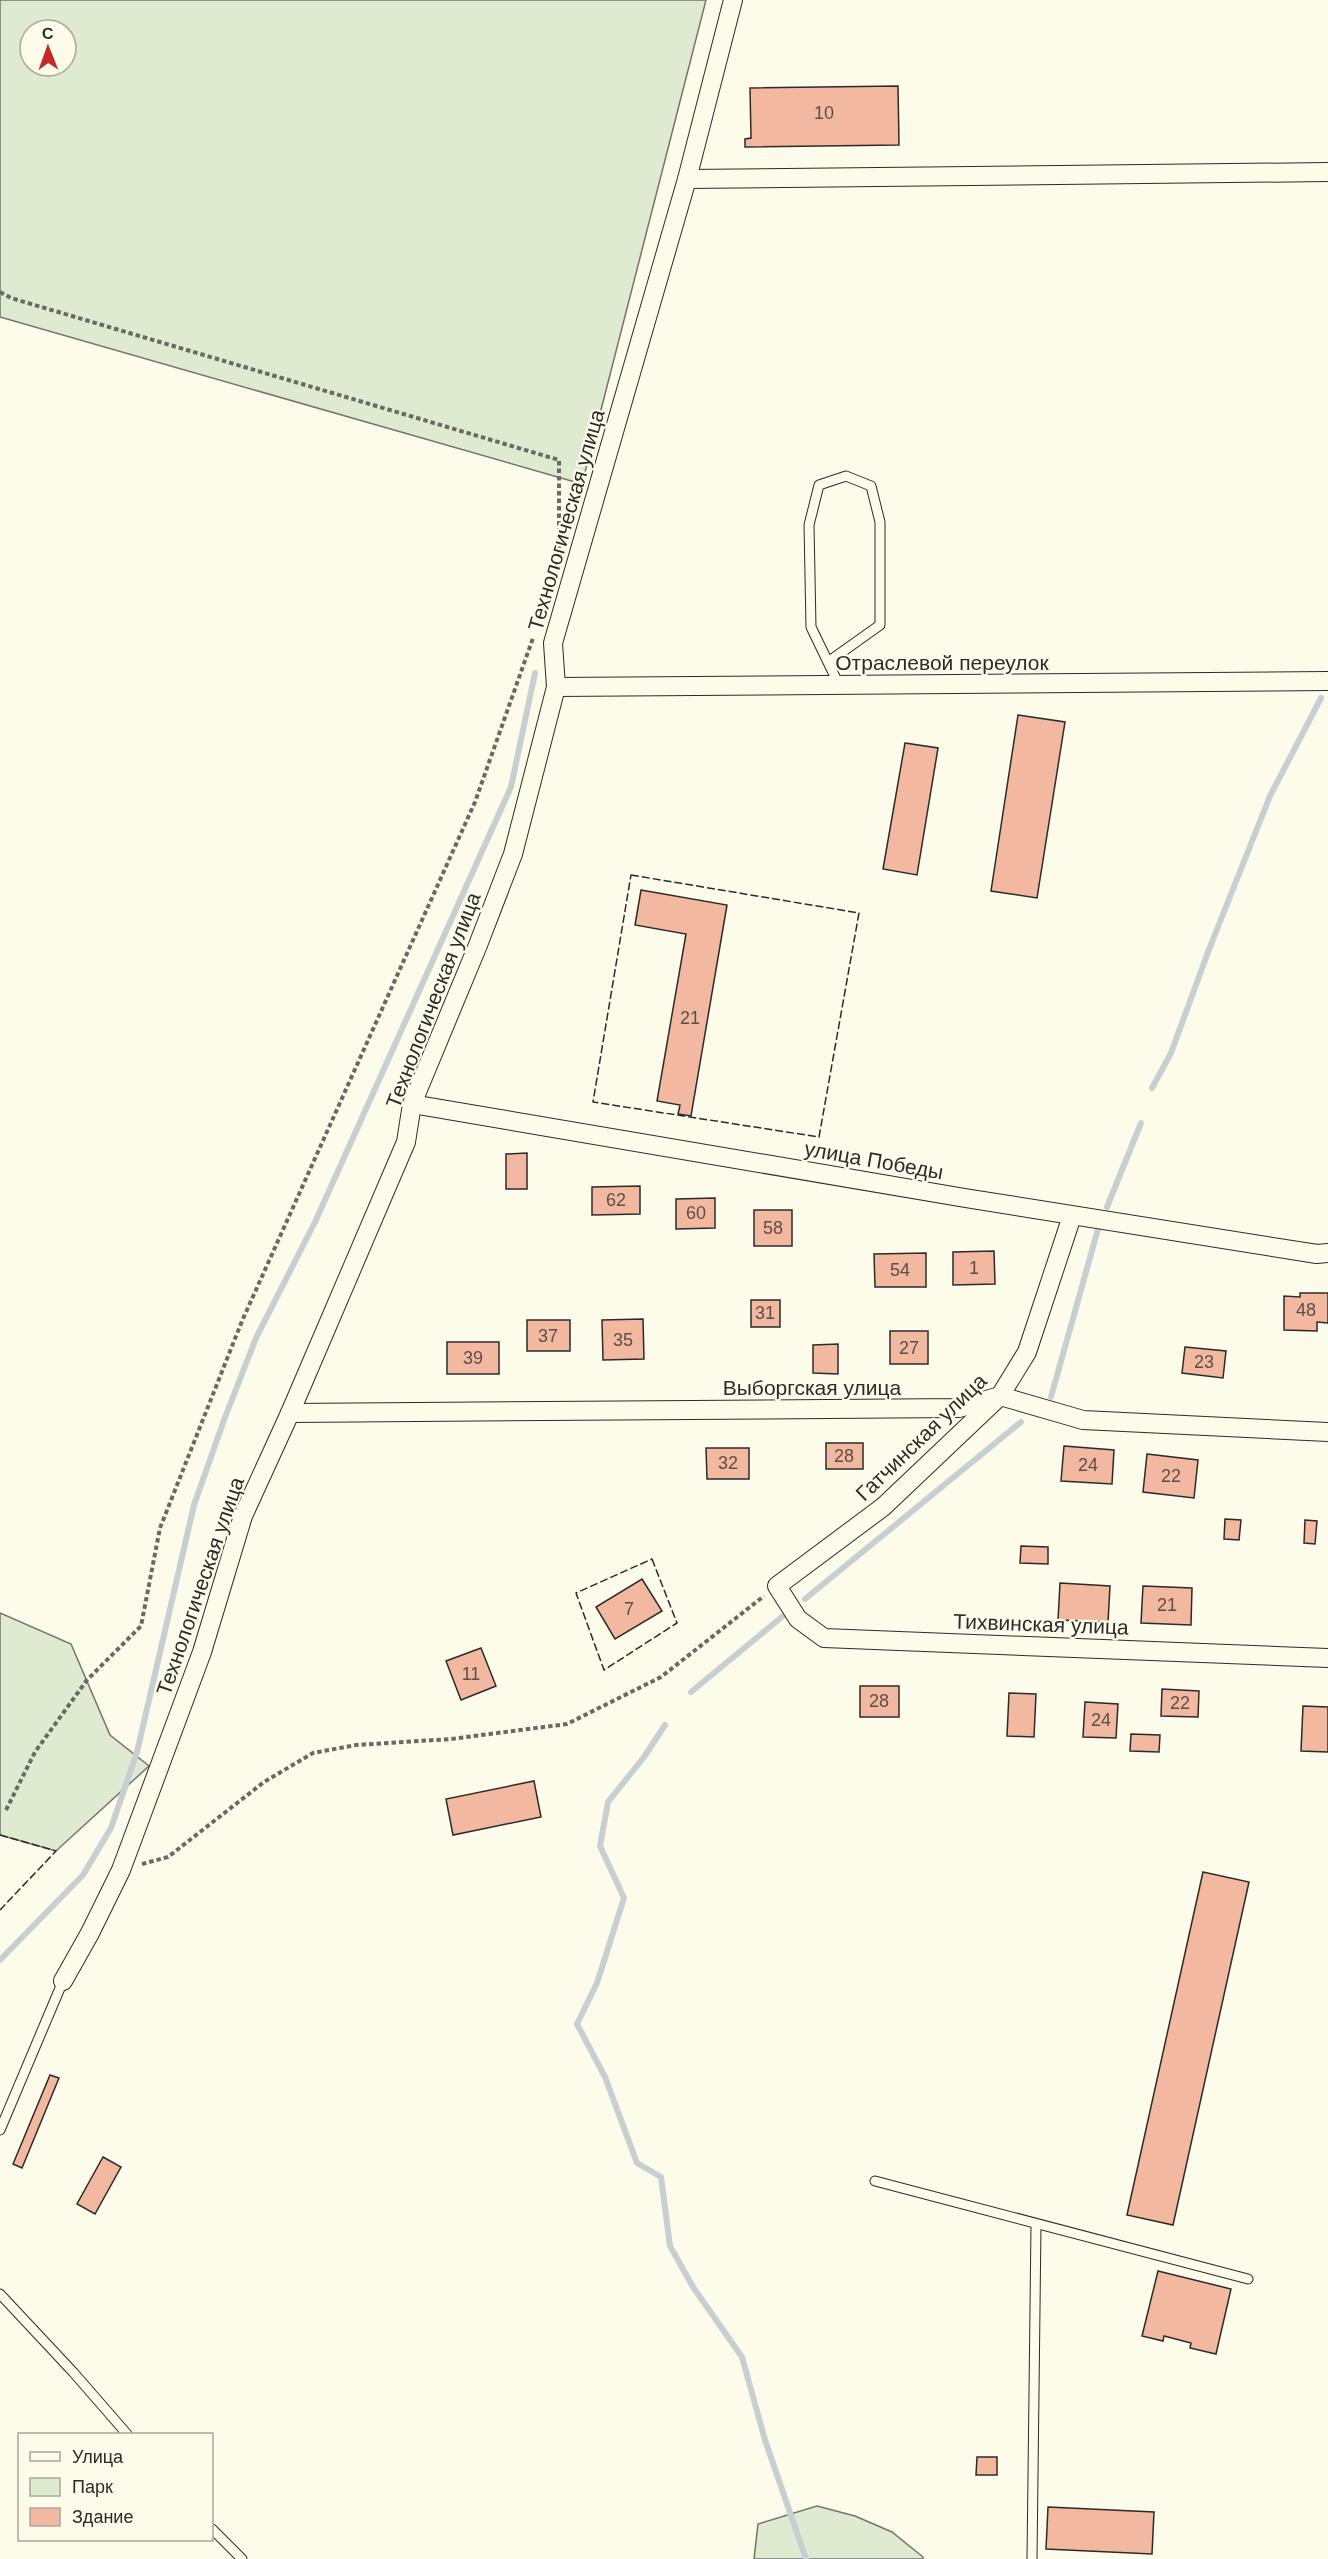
<svg xmlns="http://www.w3.org/2000/svg" width="1328" height="2559" viewBox="0 0 1328 2559" font-family="Helvetica,sans-serif">
<style>
.green{fill:#deebd1;stroke:#74746e;stroke-width:1.5;fill-rule:evenodd}
.lines{fill:none;stroke-linecap:round;stroke-linejoin:round}
.stream{stroke:#c7d0d0;stroke-width:6}
.building{fill:#f2b8a0;stroke:#2b2b2b;stroke-width:1.5}
.service-casing{stroke:#2b2b2b;stroke-width:11}
.minor-casing{stroke:#2b2b2b;stroke-width:20}
.path{stroke:#6a6964;stroke-width:4;stroke-dasharray:4.5 3;stroke-linecap:butt}
.service{stroke:#fdfbea;stroke-width:9}
.minor{stroke:#fdfbea;stroke-width:18}
.fence{stroke:#2b2b2b;stroke-width:1.5;stroke-dasharray:8 3;stroke-linecap:butt}
.labels{text-anchor:middle;dominant-baseline:central;stroke-width:4.5;stroke-linejoin:round;paint-order:stroke}
.number-label{font-size:18px;fill:#5d4e48}
.street-label{font-size:21px;fill:#2b2b2b;stroke:#fdfbea}
</style>
<rect width="100%" height="100%" fill="#fdfbea"/>
<g class="green">
<path d="M0 0H706L582 484 0 317ZM30 30H66V66H30Z"/>
<polygon points="0,1613 71,1644 110,1735 149,1766 56,1851 0,1835"/>
<polygon points="817,2506 855,2516 892,2532 923,2557 923,2559 754,2559 758,2524"/>
</g>
<g class="lines">
<g class="stream">
<polyline points="1152,1088 1171,1053 1208,952 1270,796 1321,698"/>
<polyline points="1107,1207 1141,1123"/>
<polyline points="1051,1397 1098,1229"/>
<polyline points="805,1599 1021,1422"/>
<polyline points="691,1692 783,1616"/>
<polyline points="665,1725 644,1757 608,1802 600,1846 624,1898 597,1983 577,2024 605,2077 637,2163 661,2177 670,2246 693,2287 742,2357 765,2440 806,2559"/>
<polyline points="0,1960 83,1875 111,1828 137,1752 194,1505 224,1420 256,1338 315,1222 511,787 535,673"/>
</g>
</g>
<g class="building">
<polygon points="898,86 899,145 745,147 745,139 751,138 750,88"/>
<polygon points="1018,715 1065,722 1037,898 991,891"/>
<polygon points="905,743 938,748 917,875 883,869"/>
<polygon points="641,890 727,905 691,1116 678,1114 680,1105 657,1101 686,934 635,925"/>
<polygon points="527,1153 527,1189 506,1189 506,1154"/>
<polygon points="640,1186 640,1214 592,1215 592,1187"/>
<polygon points="715,1198 715,1228 676,1229 676,1199"/>
<rect x="754" y="1210" width="38" height="36"/>
<polygon points="994,1251 995,1284 953,1285 953,1252"/>
<polygon points="926,1253 926,1287 875,1287 874,1254"/>
<polygon points="1300,1293 1328,1293 1328,1323 1317,1322 1317,1331 1284,1330 1284,1296 1300,1297"/>
<rect x="751" y="1300" width="29" height="27"/>
<polygon points="643,1319 644,1359 603,1360 602,1320"/>
<rect x="527" y="1320" width="43" height="31"/>
<rect x="890" y="1331" width="38" height="33"/>
<rect x="447" y="1342" width="52" height="32"/>
<polygon points="838,1344 838,1374 813,1373 813,1345"/>
<polygon points="1185,1347 1226,1351 1223,1378 1182,1373"/>
<rect x="826" y="1443" width="37" height="26"/>
<polygon points="1064,1446 1114,1450 1112,1484 1061,1481"/>
<polygon points="706,1448 749,1448 749,1479 707,1479"/>
<polygon points="1147,1454 1198,1460 1194,1498 1143,1492"/>
<polygon points="1225,1519 1241,1520 1239,1540 1224,1539"/>
<polygon points="1305,1520 1317,1521 1315,1544 1304,1543"/>
<polygon points="1021,1546 1048,1547 1048,1564 1020,1563"/>
<polygon points="642,1579 662,1611 615,1639 596,1607"/>
<polygon points="1060,1583 1110,1586 1108,1622 1058,1620"/>
<polygon points="1143,1586 1192,1588 1191,1625 1141,1623"/>
<polygon points="481,1648 496,1686 461,1700 446,1661"/>
<rect x="860" y="1686" width="39" height="31"/>
<polygon points="1162,1689 1199,1691 1198,1717 1161,1716"/>
<polygon points="1009,1693 1036,1694 1034,1737 1007,1736"/>
<polygon points="1085,1702 1118,1704 1116,1738 1083,1737"/>
<polygon points="1303,1706 1328,1707 1328,1752 1301,1751"/>
<polygon points="1131,1734 1160,1735 1159,1752 1130,1751"/>
<polygon points="534,1781 541,1817 453,1835 446,1799"/>
<polygon points="1203,1872 1249,1882 1173,2225 1127,2215"/>
<polygon points="50,2075 59,2078 22,2168 13,2164"/>
<polygon points="103,2157 121,2167 95,2214 77,2204"/>
<polygon points="1158,2271 1231,2289 1216,2354 1190,2348 1191,2343 1164,2336 1163,2341 1142,2336"/>
<polygon points="977,2457 997,2457 997,2475 976,2475"/>
<polygon points="1048,2507 1154,2512 1152,2554 1046,2549"/>
</g>
<g class="lines">
<g class="service-casing">
<g id="service">
<polyline points="828,662 880,625 880,522 871,486 846,476 819,485 809,525 811,627 839,685"/>
<polyline points="0,2130 63,1981"/>
<polyline points="875,2181 1248,2279"/>
<polyline points="0,2294 73,2372 127,2434"/>
<polyline points="212,2529 242,2559"/>
<polyline points="1032,2559 1036,2225"/>
</g>
</g>
<g class="minor-casing">
<g id="minor">
<polyline points="687,179 1328,172"/>
<polyline points="556,687 1328,681"/>
<polyline points="412,1104 965,1198 1317,1254 1328,1253"/>
<polyline points="1072,1216 1027,1352 1000,1396 883,1507 777,1586 798,1619 824,1638 1328,1658"/>
<polyline points="290,1413 959,1408 1000,1396 1083,1420 1328,1432"/>
<polyline points="63,1981 90,1933 121,1870 202,1652 243,1516 290,1413 406,1142 412,1104 478,945 513,854 556,687 553,643 687,179 733,0"/>
</g>
</g>
<g class="path">
<polyline points="0,292 11,298 559,460 559,549"/>
<polyline points="6,1810 35,1752 87,1680 141,1626 160,1528 242,1321 475,802 533,638"/>
<polyline points="142,1864 168,1857 264,1782 313,1753 356,1745 451,1739 567,1724 661,1677 764,1596"/>
</g>
<use href="#service" class="service"/>
<use href="#minor" class="minor"/>
<g class="fence">
<polygon points="631,875 859,913 819,1137 593,1102"/>
<polygon points="652,1559 677,1623 604,1670 576,1593"/>
<polyline points="0,1835 56,1851 0,1910"/>
</g>
</g>
<g class="labels">
<g class="number-label">
<text x="824" y="113">10</text>
<text x="690" y="1018">21</text>
<text x="616" y="1200">62</text>
<text x="696" y="1213">60</text>
<text x="773" y="1228">58</text>
<text x="974" y="1268">1</text>
<text x="900" y="1270">54</text>
<text x="1306" y="1310">48</text>
<text x="765" y="1313">31</text>
<text x="548" y="1336">37</text>
<text x="623" y="1340">35</text>
<text x="909" y="1348">27</text>
<text x="473" y="1358">39</text>
<text x="1204" y="1362">23</text>
<text x="844" y="1456">28</text>
<text x="728" y="1463">32</text>
<text x="1088" y="1465">24</text>
<text x="1171" y="1476">22</text>
<text x="1167" y="1605">21</text>
<text x="629" y="1609">7</text>
<text x="471" y="1674">11</text>
<text x="879" y="1701">28</text>
<text x="1180" y="1703">22</text>
<text x="1101" y="1720">24</text>
</g>
<g class="street-label">
<text transform="translate(566 520) rotate(-74)">Технологическая улица</text>
<text x="942" y="662">Отраслевой переулок</text>
<text transform="translate(433 1000) rotate(-69)">Технологическая улица</text>
<text transform="translate(874 1160) rotate(10)">улица Победы</text>
<text x="812" y="1387">Выборгская улица</text>
<text transform="translate(921 1437) rotate(-44)">Гатчинская улица</text>
<text transform="translate(200 1586) rotate(-71)">Технологическая улица</text>
<text transform="translate(1041 1624) rotate(2)">Тихвинская улица</text>
</g>
</g>
<rect x="18" y="2433" width="195" height="108" fill="#fdfbea" stroke="#a9a89e" stroke-width="1.5"/>
<rect x="30" y="2452" width="30" height="9" fill="#fdfbea" stroke="#a9a89e" stroke-width="1.5"/>
<text x="72" y="2463" font-size="18" fill="#2b2b2b">Улица</text>
<rect x="30" y="2478" width="30" height="18" fill="#deebd1" stroke="#a9a89e" stroke-width="1.5"/>
<text x="72" y="2493" font-size="18" fill="#2b2b2b">Парк</text>
<rect x="30" y="2508" width="30" height="18" fill="#f2b8a0" stroke="#a9a89e" stroke-width="1.5"/>
<text x="72" y="2523" font-size="18" fill="#2b2b2b">Здание</text>
<g transform="translate(48 48) rotate(359)"><circle r="28" fill="#fdfbea" stroke="#a9a89e" stroke-width="1.5"/>
<path d="M0-4.5L10 22L0 15L-10 22Z" fill="#c62828"/>
<text y="-9" font-size="16" font-weight="bold" text-anchor="middle" fill="#2b2b2b">С</text>
</g>
</svg>
